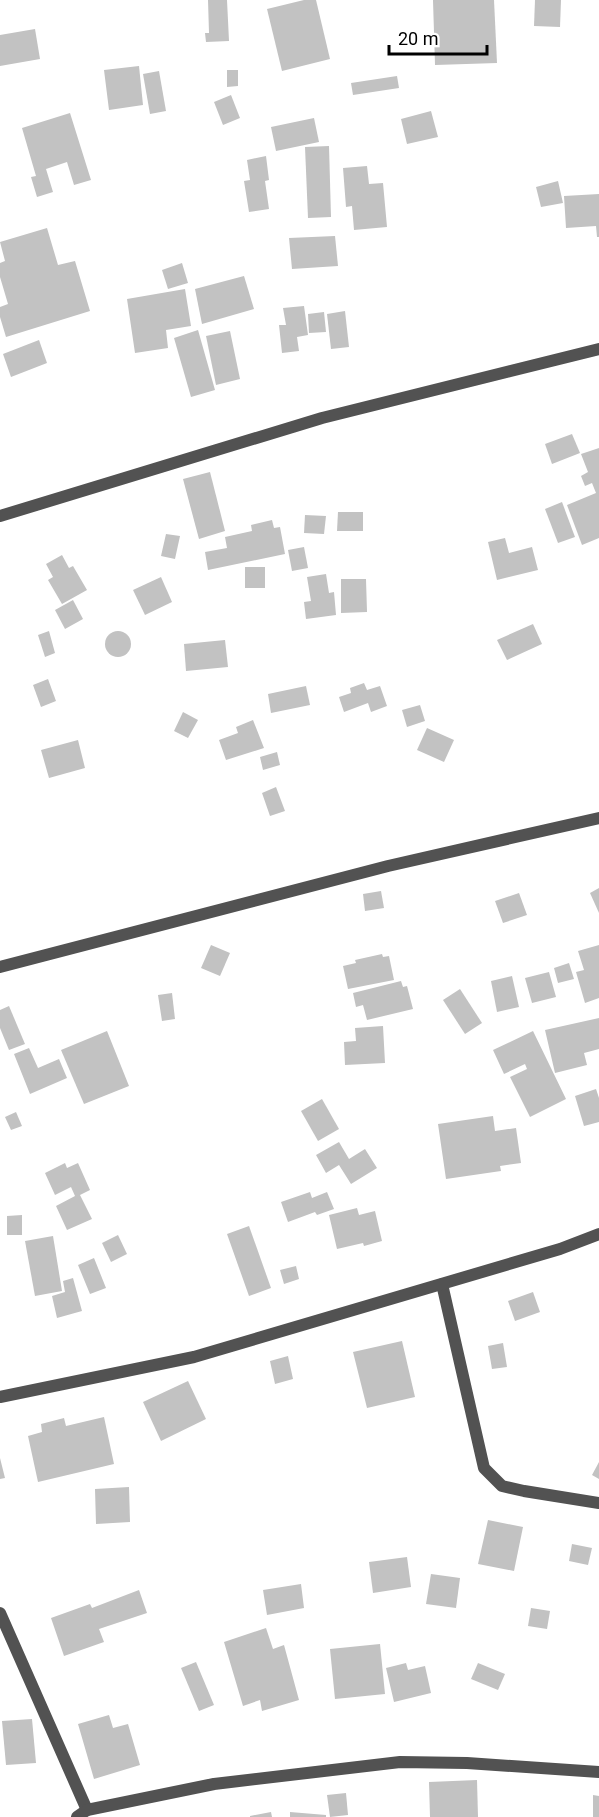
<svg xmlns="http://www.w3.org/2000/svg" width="599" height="1817" viewBox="0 0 599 1817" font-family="Roboto,sans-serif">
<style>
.building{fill:#c2c2c2}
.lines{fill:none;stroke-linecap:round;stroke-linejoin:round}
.minor{stroke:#525252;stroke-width:12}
</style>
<rect width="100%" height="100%" fill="#fff"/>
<g class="building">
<polygon points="208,0 227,0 229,41 206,42 205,33 209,33"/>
<polygon points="304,0 316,0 330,59 282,71 267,9"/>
<polygon points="433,0 494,0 497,63 435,65"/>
<polygon points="535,0 561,0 560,27 534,26"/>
<polygon points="35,29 40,59 0,66 0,35"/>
<polygon points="139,66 143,105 109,110 104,70"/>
<polygon points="227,70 238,70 238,86 227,87"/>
<polygon points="159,71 166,111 150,114 143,74"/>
<polygon points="397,76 399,88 353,95 351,83"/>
<polygon points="231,95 240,118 223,125 214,102"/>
<polygon points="431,111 438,137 407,144 401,119"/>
<polygon points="70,113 91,180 74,185 67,162 46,169 53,192 37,197 31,177 36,176 22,128"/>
<polygon points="314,118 319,142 276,151 271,127"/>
<polygon points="329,146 331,217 308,218 305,147"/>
<polygon points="266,156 269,180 265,181 269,209 249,212 244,181 250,180 247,160"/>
<polygon points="367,166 369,184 383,183 387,227 354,230 352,206 346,207 343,168"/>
<polygon points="558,181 563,203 541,207 536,187"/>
<polygon points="599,194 599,237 597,237 596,226 566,228 564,196"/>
<polygon points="47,228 58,265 75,261 90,311 6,337 0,317 0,307 8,304 0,277 0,263 5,261 0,242"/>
<polygon points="335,236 338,266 292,269 289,238"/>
<polygon points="182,263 188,283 168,289 162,270"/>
<polygon points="244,276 254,309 202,324 195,289"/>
<polygon points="185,289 191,326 166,330 168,348 135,353 127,299"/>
<polygon points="304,306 308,335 297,337 299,351 282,353 279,325 286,325 283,308"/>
<polygon points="345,311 349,347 331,349 327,314"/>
<polygon points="324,312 326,332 309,333 308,314"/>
<polygon points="198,330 215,390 191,397 174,338"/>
<polygon points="230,331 240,379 216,385 206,336"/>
<polygon points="39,340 47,363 11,377 3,354"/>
<polygon points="572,434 580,453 552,464 545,444"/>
<polygon points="599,448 599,538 582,545 567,505 596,493 592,483 585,486 581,476 588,472 581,454"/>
<polygon points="210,472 225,531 199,539 183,479"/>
<polygon points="562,502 575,537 558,543 545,509"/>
<polygon points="338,512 363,512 363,531 337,531"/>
<polygon points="305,515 326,516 324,534 304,533"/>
<polygon points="272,520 274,528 280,527 285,554 208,570 205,552 227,548 225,537 252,531 251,525"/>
<polygon points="166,534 180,536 175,559 161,556"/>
<polygon points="505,538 509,553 532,547 538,570 497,580 488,542"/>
<polygon points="304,547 308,568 292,571 288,550"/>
<polygon points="62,555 69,568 73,566 87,590 62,604 48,580 53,577 46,564"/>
<rect x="245" y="567" width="20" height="21"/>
<polygon points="326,574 329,593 334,592 336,615 306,619 304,602 311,601 307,577"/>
<polygon points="161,577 172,602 145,615 133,590"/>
<polygon points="341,579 366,579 367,612 341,613"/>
<polygon points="73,600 83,619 65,629 55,610"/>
<polygon points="533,624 542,644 507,660 497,640"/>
<circle cx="118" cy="644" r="13"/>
<polygon points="49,631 55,653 45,657 38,635"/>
<polygon points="225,640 228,667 186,671 184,644"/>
<polygon points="48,679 56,701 41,707 33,685"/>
<polygon points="364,683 367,690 380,686 387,706 371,712 368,703 344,712 339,697 351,693 350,688"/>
<polygon points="306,686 310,705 271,713 268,694"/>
<polygon points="420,705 425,721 407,727 402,710"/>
<polygon points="183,712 198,720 188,738 174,731"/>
<polygon points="253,720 264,748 226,760 219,740 238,733 236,727"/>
<polygon points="427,728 454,740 444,762 417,750"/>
<polygon points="78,740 85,768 49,778 41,750"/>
<polygon points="277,752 280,765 263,770 260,757"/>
<polygon points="276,787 285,811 270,816 262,793"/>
<polygon points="599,888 599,913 590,893"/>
<polygon points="381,891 384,908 365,911 363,894"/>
<polygon points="519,893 527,915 503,923 495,901"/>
<polygon points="211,945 230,953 220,976 201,968"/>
<polygon points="599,945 599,998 585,1003 576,972 584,970 578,951"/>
<polygon points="382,954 383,957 389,956 394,980 348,989 343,966 356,963 355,960"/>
<polygon points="569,963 574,979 558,983 554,968"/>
<polygon points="549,972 556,997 532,1003 525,978"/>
<polygon points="512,976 519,1007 497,1012 491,981"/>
<polygon points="401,981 403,987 407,986 413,1009 367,1020 363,1005 356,1007 353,993"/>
<polygon points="460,989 482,1023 465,1034 443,1000"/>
<polygon points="172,993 175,1019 162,1021 158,995"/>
<polygon points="9,1006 25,1044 9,1050 0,1028 0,1010"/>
<polygon points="599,1018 599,1049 584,1053 587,1065 555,1073 545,1030"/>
<polygon points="383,1026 385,1063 345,1065 344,1042 356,1041 355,1028"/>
<polygon points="107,1031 129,1086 84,1104 61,1050"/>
<polygon points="533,1031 566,1099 530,1117 510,1077 527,1069 525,1064 504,1074 493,1050"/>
<polygon points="29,1048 38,1068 59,1059 67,1078 30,1094 14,1054"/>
<polygon points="596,1089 599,1098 599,1122 584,1126 575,1096"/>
<polygon points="322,1099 339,1129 318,1141 301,1111"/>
<polygon points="16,1112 22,1126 11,1130 5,1117"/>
<polygon points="493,1116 495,1131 516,1128 521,1163 500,1166 501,1171 446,1179 438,1124"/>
<polygon points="339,1142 349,1159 365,1149 377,1168 351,1184 339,1165 326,1173 316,1155"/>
<polygon points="65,1163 67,1168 78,1163 90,1190 80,1195 92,1219 67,1230 56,1206 75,1196 71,1187 55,1195 45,1173"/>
<polygon points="310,1192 312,1198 327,1192 334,1209 317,1215 315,1212 288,1222 281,1202"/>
<polygon points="357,1208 359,1215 375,1211 382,1241 364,1246 363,1243 337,1249 329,1215"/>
<polygon points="22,1215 22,1235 7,1235 7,1216"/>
<polygon points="249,1226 271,1288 249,1296 227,1234"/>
<polygon points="118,1235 127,1254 111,1262 102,1243"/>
<polygon points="53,1236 62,1291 35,1296 25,1241"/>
<polygon points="94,1258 106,1288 90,1294 78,1265"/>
<polygon points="296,1266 299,1279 284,1284 280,1270"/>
<polygon points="73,1278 82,1311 57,1318 52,1296 65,1292 63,1281"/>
<polygon points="533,1292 540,1312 515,1321 508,1301"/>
<polygon points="402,1341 415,1397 367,1408 353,1352"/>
<polygon points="503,1343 507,1367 492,1369 488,1346"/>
<polygon points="288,1356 293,1379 275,1384 270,1361"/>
<polygon points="188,1381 206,1419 161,1441 143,1402"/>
<polygon points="104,1417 114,1464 38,1482 28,1436 42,1432 41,1424 64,1418 66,1426"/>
<polygon points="0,1458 5,1478 0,1479"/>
<polygon points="599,1462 599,1479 592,1475"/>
<polygon points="129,1487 130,1522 96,1524 95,1489"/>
<polygon points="488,1520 523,1527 514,1571 478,1564"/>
<polygon points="572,1544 592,1548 588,1565 569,1561"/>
<polygon points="407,1557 411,1587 373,1593 369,1562"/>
<polygon points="431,1574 460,1578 456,1608 426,1604"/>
<polygon points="301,1584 304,1608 267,1615 263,1590"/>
<polygon points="139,1590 147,1613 99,1629 104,1642 64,1656 51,1618 90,1604 92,1608"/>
<polygon points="531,1608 550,1611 547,1629 528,1626"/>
<polygon points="266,1628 273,1649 284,1645 299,1700 262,1711 260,1700 243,1706 224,1642"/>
<polygon points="380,1644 385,1694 335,1699 330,1649"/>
<polygon points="196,1662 214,1705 199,1711 181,1668"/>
<polygon points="406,1663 408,1670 425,1666 431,1693 394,1702 386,1668"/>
<polygon points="478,1663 505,1674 498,1690 471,1679"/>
<polygon points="109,1715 113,1728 128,1724 140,1765 94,1779 78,1724"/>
<polygon points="32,1719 36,1763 6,1765 2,1721"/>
<polygon points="477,1780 478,1817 430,1817 429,1782"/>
<polygon points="346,1793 348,1815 330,1817 327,1795"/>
<polygon points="593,1795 599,1796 599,1817 593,1817"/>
<polygon points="271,1812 272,1817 250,1817 250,1816"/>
<polygon points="290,1812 326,1815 326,1817 290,1817"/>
</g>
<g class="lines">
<g class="minor">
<polyline points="0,516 322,418 599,349"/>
<polyline points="0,967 388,866 599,818"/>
<polyline points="442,1284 484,1468 502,1486 524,1491 599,1503"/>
<polyline points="0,1397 194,1357 560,1249 599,1234"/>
<polyline points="0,1613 87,1810"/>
<polyline points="77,1817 87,1810 214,1784 400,1762 467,1763 599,1772"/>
</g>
</g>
<path d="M389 45v9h98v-9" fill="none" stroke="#000000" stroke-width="3"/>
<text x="398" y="45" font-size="18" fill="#000000" stroke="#ffffff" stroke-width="4.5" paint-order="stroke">20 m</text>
</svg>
